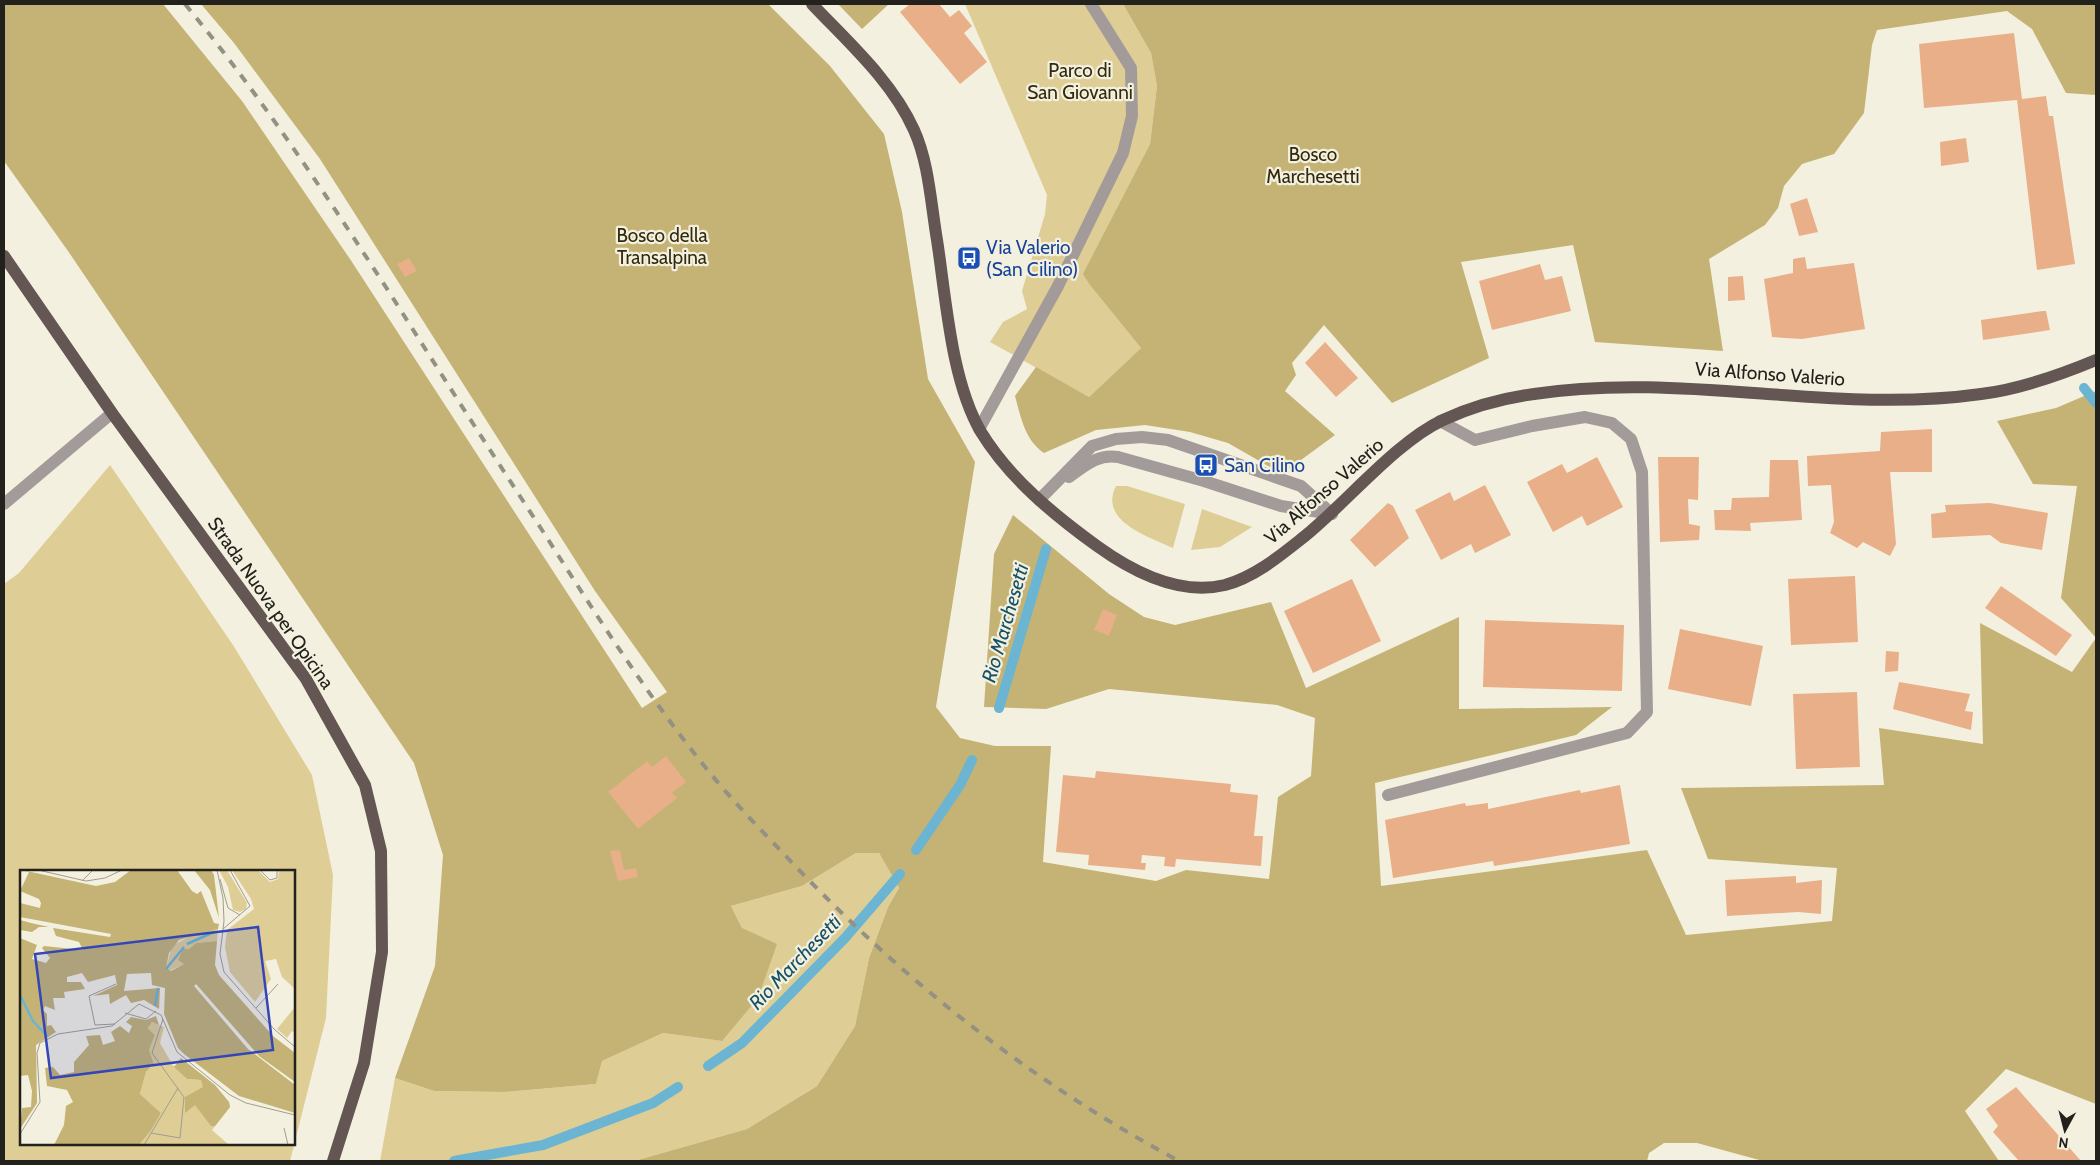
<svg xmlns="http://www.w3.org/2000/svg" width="2100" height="1165" viewBox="0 0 2100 1165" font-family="Cabin,sans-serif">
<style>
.green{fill:#dece95;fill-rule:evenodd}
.forest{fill:#c4b374}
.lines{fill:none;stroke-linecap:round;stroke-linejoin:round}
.stream{stroke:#6cb5d2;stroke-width:10}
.building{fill:#e8af89}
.lane{stroke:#a39b99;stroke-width:12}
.street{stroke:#a39b99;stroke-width:12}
.primary{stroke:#645653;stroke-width:12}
.rail{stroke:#939084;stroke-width:4;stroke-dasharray:9 9;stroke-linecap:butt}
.labels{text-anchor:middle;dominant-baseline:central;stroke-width:4.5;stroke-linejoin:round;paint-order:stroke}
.park-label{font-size:19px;fill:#322a0d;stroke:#f4f0df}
.transit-label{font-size:19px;fill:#164399;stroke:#f4f0df;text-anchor:start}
.street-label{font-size:19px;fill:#22211b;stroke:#f4f0df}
.water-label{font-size:20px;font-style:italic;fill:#165267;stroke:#f4f0df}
.inset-river{fill:none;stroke:#6cb5d2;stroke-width:2.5}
.inset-road{fill:none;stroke:#a09d91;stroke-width:1}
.view{fill:#3345b7;fill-opacity:0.15;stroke:#3345b7;stroke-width:2.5}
.inset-edge{fill:none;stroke:#22211b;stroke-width:2.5}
</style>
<rect width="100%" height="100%" fill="#f4f0df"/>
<g class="green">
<polygon points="965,4 1123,4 1151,53 1157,86 1150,144 1084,274 1089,284 1141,348 1089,397 990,342 1003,322 1027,309 1022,291 1045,214 1047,195"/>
<path d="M110 465 233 645 312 775 333 875 326 1018 290 1161H4V584L19 573ZM294 871V1144H21V871Z"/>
<path d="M1116 486H1127L1185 504 1173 548C1149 537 1098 521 1116 486Z"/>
<polygon points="1202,509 1252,527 1220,547 1191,550"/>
<polygon points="856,853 879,853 899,888 888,907 869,958 855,1026 817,1086 747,1129 634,1161 380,1161 395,1078 434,1091 504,1092 596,1084 602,1061 663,1033 722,1041 742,928 731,906 802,886"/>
</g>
<g class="forest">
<polygon points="4,4 163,4 242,101 350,259 642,708 667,692 595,591 320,159 234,43 201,4 768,4 830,66 884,134 902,212 928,379 975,462 936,707 960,738 995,746 1051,746 1043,862 1156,881 1186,870 1269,879 1278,797 1311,776 1315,718 1277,705 1109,689 1046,709 984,707 994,554 1013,515 1109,594 1144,617 1175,625 1271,602 1306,688 1459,617 1459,709 1612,707 1576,735 1375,783 1381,886 1647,850 1686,935 1832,921 1837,868 1708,859 1681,788 1884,785 1879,728 1983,744 1980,623 2072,672 2096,638 2061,598 2077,486 2033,484 1997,421 2056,408 2096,391 2096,1104 2006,1069 1965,1111 1999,1161 1763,1161 1697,1143 1664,1143 1649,1153 1647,1161 634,1161 747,1129 817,1086 855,1026 869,958 888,907 899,888 879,853 856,853 802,886 731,906 742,928 777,944 758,998 722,1041 663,1033 602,1061 596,1084 504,1092 434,1091 395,1078 435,966 443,855 414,763 68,251 4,161"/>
<polygon points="838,4 889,4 862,29"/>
<path d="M1123 4H2096V95L2066 93 2032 29 2007 11 1877 30 1872 45 1864 113 1834 154 1802 164 1784 186 1778 208 1765 225 1709 259 1723 351 1595 342 1573 245 1461 262 1489 358 1392 403 1324 325 1292 363 1296 375 1285 391 1335 435 1282 474 1228 443 1190 432 1145 425 1096 430 1044 453C1025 440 1021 418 1015 396L1036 367 1089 397 1141 348 1089 284 1083 274 1150 144 1157 86 1151 53Z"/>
</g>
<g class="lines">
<g class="stream">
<polyline points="2084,388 2096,403"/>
<polyline points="999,708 1046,549"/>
<polyline points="916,850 960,785 972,760"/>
<polyline points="708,1066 742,1043 845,938 900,874"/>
<polyline points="454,1161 543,1145 653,1103 678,1087"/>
</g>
</g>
<g class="building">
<polygon points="910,4 939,4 950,17 959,10 972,26 964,33 987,62 960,84 900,12"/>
<polygon points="2014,33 2022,99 2046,96 2049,116 2053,116 2075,264 2037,270 2017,100 1924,108 1919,44"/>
<polygon points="1966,138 1969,162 1941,166 1940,142"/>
<polygon points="1807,198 1818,232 1799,236 1790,204"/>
<polygon points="1805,257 1807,269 1854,263 1865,329 1802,339 1772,337 1764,279 1793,273 1793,259"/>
<polygon points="409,258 417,271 405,277 397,264"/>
<polygon points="1540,264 1545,280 1562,276 1571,311 1492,330 1479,281"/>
<polygon points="1743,276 1745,300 1728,301 1728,277"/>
<polygon points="2043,311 2046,311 2050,330 1983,340 1981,320"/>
<polygon points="1325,342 1358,378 1336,397 1305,363"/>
<polygon points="1932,429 1932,472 1890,472 1896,544 1890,556 1863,542 1857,548 1830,533 1834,522 1831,485 1808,486 1807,456 1880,451 1881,432"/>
<polygon points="1597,457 1623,507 1587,526 1582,516 1553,532 1527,482 1562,464 1567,473"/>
<polygon points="1658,457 1699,457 1698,500 1688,499 1689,524 1700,526 1699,540 1660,542"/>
<polygon points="1770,460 1798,460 1802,520 1750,523 1751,531 1715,530 1714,510 1731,510 1732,498 1769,497"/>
<polygon points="1485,485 1511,535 1475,553 1471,544 1441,560 1415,510 1450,492 1454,501"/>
<polygon points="1388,503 1393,506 1409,538 1375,567 1350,540"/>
<polygon points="1990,503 2048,513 2042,550 2001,543 1990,535 1932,538 1931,514 1946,512 1945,505"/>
<polygon points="1855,576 1858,642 1791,645 1788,579"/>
<polygon points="1352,579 1381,641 1313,673 1284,611"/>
<polygon points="2001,586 2072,635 2056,656 1985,608"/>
<polygon points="1103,609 1117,615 1109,636 1094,630"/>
<polygon points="1485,620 1624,625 1622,691 1483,687"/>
<polygon points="1680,629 1763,646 1751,706 1668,689"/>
<polygon points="1886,651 1899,652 1898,671 1885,672"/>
<polygon points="1899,682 1970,694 1965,711 1973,712 1971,730 1893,709"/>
<polygon points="1857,692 1860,767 1796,769 1793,694"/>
<polygon points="666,756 686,782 672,793 677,798 638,829 608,792 647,761 652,767"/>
<polygon points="1096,771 1231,784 1230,792 1258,795 1254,836 1263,836 1261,866 1176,859 1175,867 1164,866 1165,857 1142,855 1141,863 1146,863 1145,870 1088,865 1089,855 1056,852 1063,775 1095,778"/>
<polygon points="1620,785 1630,844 1494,866 1493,861 1393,878 1385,820 1465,803 1466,806 1488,803 1488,809 1580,790 1581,793"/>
<polygon points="620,850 624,870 636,868 638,877 618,881 610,851"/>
<polygon points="1796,876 1796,883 1822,880 1821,914 1798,912 1727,916 1725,880"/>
<polygon points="2016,1087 2081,1161 2019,1161 1993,1132 1998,1126 1986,1109"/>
</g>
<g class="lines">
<g class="lane">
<path d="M1069 477C1086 465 1097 454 1118 457L1204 481 1281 506 1332 514"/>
<polyline points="1039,500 1092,446 1116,439 1142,437 1168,440 1301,486 1332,514"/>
<polyline points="4,504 112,413"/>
</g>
<g class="street">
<polyline points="979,429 1058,286 1123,153 1132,116 1131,68 1091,4"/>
<polyline points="1388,795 1627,733 1647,712 1642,472 1631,439 1612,423 1585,417 1532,426 1475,440 1440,421"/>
</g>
<g class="primary">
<path d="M812 4C849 43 892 81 914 130 929 163 931 205 937 240 946 298 951 381 981 432 1009 478 1054 515 1097 546 1133 572 1179 596 1225 585 1255 577 1281 555 1305 536 1347 502 1396 442 1443 420 1471 407 1504 398 1534 394 1683 371 1833 415 1981 394 2021 389 2060 375 2096 360"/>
<polyline points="4,256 112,413 306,679 365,785 381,851 382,952 364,1063 333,1161"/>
</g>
<path class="rail" d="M185 4C261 96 326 195 391 295 441 374 491 452 542 530 595 613 648 697 710 773 733 801 758 827 783 853 900 978 1028 1080 1179 1161"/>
</g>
<defs>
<g id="bus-square" transform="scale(1.25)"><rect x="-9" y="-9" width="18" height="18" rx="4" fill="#1a4fb4" stroke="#f4f0df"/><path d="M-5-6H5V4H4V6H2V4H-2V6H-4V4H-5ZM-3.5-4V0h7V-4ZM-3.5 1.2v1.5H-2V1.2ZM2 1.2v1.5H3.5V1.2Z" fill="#fff"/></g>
</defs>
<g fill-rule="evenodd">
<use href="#bus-square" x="969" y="258"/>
<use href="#bus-square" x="1206" y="465"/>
</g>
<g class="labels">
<g class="park-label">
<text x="1080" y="70">Parco di<tspan x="1080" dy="22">San Giovanni</tspan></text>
<text x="1313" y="154">Bosco<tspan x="1313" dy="22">Marchesetti</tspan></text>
<text x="662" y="235">Bosco della<tspan x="662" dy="22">Transalpina</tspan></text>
</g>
<g class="transit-label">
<text x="986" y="247">Via Valerio<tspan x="986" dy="22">(San Cilino)</tspan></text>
<text x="1224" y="465">San Cilino</text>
</g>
<g class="street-label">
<text transform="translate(1770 374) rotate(4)">Via Alfonso Valerio</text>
<text transform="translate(1324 491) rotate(-41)">Via Alfonso Valerio</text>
<text transform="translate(271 603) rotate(55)">Strada Nuova per Opicina</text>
</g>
<g class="water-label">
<text transform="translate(1005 623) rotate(-74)">Rio Marchesetti</text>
<text transform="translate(795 962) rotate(-46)">Rio Marchesetti</text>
</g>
</g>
<g transform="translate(20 870)">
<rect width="275" height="275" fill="#f4f0df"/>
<path d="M199 0H207L227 33 226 39 220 42 213 40 208 17ZM212 0H238L250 12 258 9 259 0H275V119L262 107 256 89 245 91 251 109 235 132 210 102 205 77 207 60 234 39 231 29ZM198 59 197 71 176 73 169 79 164 94 149 101 146 98 152 76 172 65ZM275 137V163L272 161 267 168 257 159ZM132 152 144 157 140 173 152 194 167 209 181 210 209 232 210 237 192 260 209 275H119L141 243 120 224 126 202 134 194 129 180 135 165 128 158Z" fill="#dece95"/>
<path d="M2 0 76 16 95 12 111 0H157L172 21 177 24 181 21 194 53 199 54 198 59 159 70 149 83 146 98 151 101 164 94 158 90 163 79H169L176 73 197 71 195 95 199 105 253 166 275 183V212L239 186 176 114 174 116 228 179 275 215V243L219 226 164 184 158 178 144 144 145 118 132 115 131 103 107 104 104 121 140 118 139 139 124 130 111 133 106 125 90 134 89 124 73 126 97 115 95 105 68 112 62 103 47 107V112H61L65 119 44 122 45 128H33L35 140 25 136 23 140 27 144V156L31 155 36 162 16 175 17 233 0 259 2 238 11 237 12 221 8 205 0 206V68L17 75 12 89 26 93 30 88 22 78 24 76 63 80 59 72 36 66 33 58 90 67 91 64 0 47V33L20 38 21 33 19 29 0 21 9 2ZM174 0H191L194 5 199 48 190 20ZM0 50 11 53 29 57H19L12 62 0 60ZM136 146 139 155 132 152 128 158 135 165 129 180 134 194 126 202 120 224 141 243 131 260 119 275H34L44 255 46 236 53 232 47 220 27 216 25 198 33 197 40 205 54 202V192L69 175 66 166 80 165 83 175 95 171 91 162 100 156 109 163 112 156 106 152 111 147 126 150ZM161 188 195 215 209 232 210 237 195 256H191L175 235 165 243V227L183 217 181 210 167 209 154 197Z" fill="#c4b374"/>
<path class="inset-river" d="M167 74 194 62M146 99 164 77M0 125 13 151 27 166M135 136 138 118"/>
<path class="inset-road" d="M18 0 66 11 85 8 102 0M197 0 203 28 204 51 200 84 204 102 254 159 275 177M240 0 250 10 257 8V0M200 9 208 38 220 45M62 11 73 0M203 59 230 36 210 0M236 138 258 114M105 143 126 149 136 141M95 154 75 155 69 126 96 114M264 258 268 275M131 263 160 268 164 227 132 183 143 149M0 264 20 232 17 183 20 173 38 164 92 156 119 134 141 145 157 182 210 225 226 233 275 245M124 275 158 218"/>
<path class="view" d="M238 57 253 180 31 208 15 84Z"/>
<rect width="275" height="275" class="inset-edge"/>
</g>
<rect width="2100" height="1165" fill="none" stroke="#22211b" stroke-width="10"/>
<g transform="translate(2065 1130) rotate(187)" stroke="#f4f0df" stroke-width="4" paint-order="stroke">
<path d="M0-4L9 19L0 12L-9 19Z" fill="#22211b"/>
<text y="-8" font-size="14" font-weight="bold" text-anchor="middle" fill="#22211b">N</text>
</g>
</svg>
